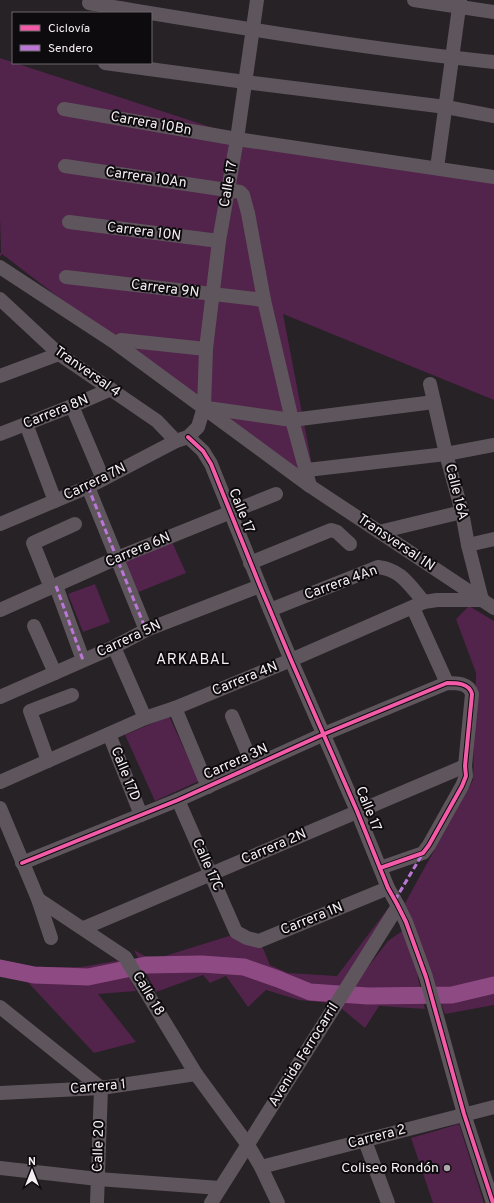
<svg xmlns="http://www.w3.org/2000/svg" width="494" height="1203" viewBox="0 0 494 1203" font-family="Overpass,sans-serif">
<style>
.green{fill:#52234b}
.lines{fill:none;stroke-linecap:round;stroke-linejoin:round}
.river{stroke:#8e4b83;stroke-width:17}
.minor{stroke:#5f555d;stroke-width:14}
.quiet{stroke:#ba77d6;stroke-width:3;stroke-dasharray:6 3;stroke-linecap:butt}
.cycleway-casing{stroke:#0e0b0e;stroke-width:6}
.cycleway{stroke:#f35aa7;stroke-width:4}
.poi-dot{fill:#ada7ac;stroke:#0e0b0e;stroke-width:1.5}
.labels{text-anchor:middle;dominant-baseline:central;stroke-width:4;stroke-linejoin:round;paint-order:stroke}
.street-label{font-size:14px;fill:#f5eff4;stroke:#0e0b0e}
.poi-label{font-size:14px;fill:#f5eff4;stroke:#0e0b0e;text-anchor:end}
.neighbourhood-label{font-size:15px;letter-spacing:1px;fill:#f5eff4;stroke:#0e0b0e}
</style>
<rect width="100%" height="100%" fill="#262225"/>
<g class="green">
<polygon points="0,58 247,139 494,175 494,400 283,314 318,496 2,254 0,257 0,253 1,253 0,218"/>
<polygon points="172,542 186,573 136,593 123,562"/>
<polygon points="95,584 110,622 83,632 68,594"/>
<polygon points="469,606 494,621 494,1005 445,1014 404,905 473,780 476,673 456,619"/>
<polygon points="169,716 199,781 155,801 125,735"/>
<polygon points="389,907 391,912 330,1003 299,1000 266,990 248,1007 226,976 210,983 203,975 156,992 134,950 152,960 229,936 262,946 270,965 288,973 337,976"/>
<polygon points="405,929 416,969 425,1009 379,1006 365,1028 341,1008 350,990 388,941"/>
<polygon points="0,960 38,967 81,967 121,960 136,991 98,994 136,1042 94,1053 23,977 0,972"/>
<polygon points="459,1124 484,1203 433,1203 411,1138"/>
</g>
<g class="lines">
<polyline class="river" points="0,968 34,975 88,977 146,965 202,964 244,967 278,979 310,992 368,996 452,995 494,985"/>
<g class="minor">
<polyline points="414,0 494,12"/>
<path d="M89 3C224 25 358 48 494 62"/>
<polyline points="105,63 245,82 446,107 494,116"/>
<polyline points="64,109 237,139 494,177"/>
<polyline points="65,166 227,190 240,192 243,195 248,213 264,300 292,420 310,486"/>
<polyline points="437,168 460,0"/>
<polyline points="69,222 219,241"/>
<polyline points="0,267 117,344 310,486 494,608"/>
<polyline points="66,277 264,300"/>
<polyline points="0,299 59,354 157,421 176,441"/>
<polyline points="117,344 121,340 206,349"/>
<polyline points="0,376 59,354"/>
<polyline points="430,384 446,454 462,512 468,545 482,600"/>
<polyline points="72,406 103,479"/>
<polyline points="207,408 292,420 434,402"/>
<polyline points="26,424 55,501"/>
<polyline points="0,434 72,406 111,389"/>
<polyline points="188,437 203,451 211,464 260,586 291,660 357,811 388,888 397,904 406,922 426,977 464,1114 493,1203"/>
<polyline points="307,470 446,454 494,445"/>
<polyline points="88,487 146,630"/>
<polyline points="0,524 88,487 176,441 188,437 198,427 204,407 206,349 219,241 237,139 257,0"/>
<polyline points="379,532 462,512"/>
<polyline points="468,545 494,539"/>
<polyline points="250,563 331,530 337,532 350,544"/>
<polyline points="56,586 83,660"/>
<polyline points="51,588 33,543 75,524"/>
<polyline points="413,608 447,683"/>
<polyline points="0,610 117,558 276,494"/>
<path d="M270 610 378 567C402 570 409 585 424 602"/>
<polyline points="34,626 55,673"/>
<polyline points="114,647 145,718"/>
<polyline points="0,697 114,647 146,630 260,586"/>
<polyline points="175,708 208,787"/>
<polyline points="232,716 253,766"/>
<polyline points="109,734 141,815"/>
<polyline points="48,761 30,711 72,695"/>
<polyline points="0,782 145,718 175,708 291,660 424,602 437,600 483,600"/>
<polyline points="178,800 236,932 247,938 259,941 388,888"/>
<polyline points="0,808 38,899 51,938"/>
<path d="M22 863 178 800 324 734 447 683C457 683 469 683 472 694L465 766 466 776 462 786 429 845 423 853 380 868"/>
<polyline points="38,899 125,957 196,1074 248,1145 261,1167 278,1203"/>
<polyline points="84,928 465,766"/>
<polyline points="0,1007 101,1088 97,1203"/>
<polyline points="0,1093 101,1088 196,1074"/>
<polyline points="365,1141 388,1203"/>
<polyline points="261,1167 494,1107"/>
<polyline points="0,1168 98,1179 220,1188"/>
<polyline points="211,1203 398,906"/>
</g>
<g class="quiet">
<polyline points="88,487 146,630"/>
<polyline points="56,586 83,660"/>
<polyline points="395,900 423,853"/>
</g>
<g class="cycleway-casing">
<g id="cycleway">
<polyline points="188,437 203,451 211,464 260,586 291,660 357,811 388,888 397,904 406,922 426,977 464,1114 493,1203"/>
<path d="M22 863 178 800 324 734 447 683C457 683 469 683 472 694L465 766 466 776 462 786 429 845 423 853 380 868"/>
</g>
</g>
<use href="#cycleway" class="cycleway"/>
</g>
<circle class="poi-dot" cx="447" cy="1168" r="4"/>
<g class="labels">
<g class="street-label">
<text transform="translate(151 124) rotate(10)">Carrera 10Bn</text>
<text transform="translate(146 178) rotate(8)">Carrera 10An</text>
<text transform="translate(229 184) rotate(-80)">Calle 17</text>
<text transform="translate(144 232) rotate(7)">Carrera 10N</text>
<text transform="translate(165 289) rotate(7)">Carrera 9N</text>
<text transform="translate(87 372) rotate(35)">Tranversal 4</text>
<text transform="translate(56 412) rotate(-22)">Carrera 8N</text>
<text transform="translate(95 482) rotate(-26)">Carrera 7N</text>
<text transform="translate(456 492) rotate(76)">Calle 16A</text>
<text transform="translate(241 511) rotate(68)">Calle 17</text>
<text transform="translate(396 543) rotate(34)">Transversal 1N</text>
<text transform="translate(138 550) rotate(-23)">Carrera 6N</text>
<text transform="translate(341 583) rotate(-20)">Carrera 4An</text>
<text transform="translate(129 639) rotate(-25)">Carrera 5N</text>
<text transform="translate(245 679) rotate(-22)">Carrera 4N</text>
<text transform="translate(236 762) rotate(-24)">Carrera 3N</text>
<text transform="translate(125 774) rotate(68)">Calle 17D</text>
<text transform="translate(368 809) rotate(68)">Calle 17</text>
<text transform="translate(274 847) rotate(-23)">Carrera 2N</text>
<text transform="translate(207 865) rotate(66)">Calle 17C</text>
<text transform="translate(312 919) rotate(-22)">Carrera 1N</text>
<text transform="translate(148 994) rotate(59)">Calle 18</text>
<text transform="translate(304 1055) rotate(-58)">Avenida Ferrocarril</text>
<text transform="translate(98 1087) rotate(-5)">Carrera 1</text>
<text transform="translate(377 1137) rotate(-15)">Carrera 2</text>
<text transform="translate(99 1146) rotate(-88)">Calle 20</text>
</g>
<g class="poi-label">
<text x="439" y="1168">Coliseo Rondón</text>
</g>
<g class="neighbourhood-label">
<text x="193" y="660">ARKABAL</text>
</g>
</g>
<rect x="12" y="12" width="140" height="52" fill="#0e0b0e" stroke="#6a666a"/>
<rect x="20" y="25" width="20" height="6" fill="#f35aa7" stroke="#6a666a"/>
<text x="48" y="32" font-size="12" fill="#f5eff4">Ciclovía</text>
<rect x="20" y="45" width="20" height="6" fill="#ba77d6" stroke="#6a666a"/>
<text x="48" y="52" font-size="12" fill="#f5eff4">Sendero</text>
<g transform="translate(32 1171)" stroke="#0e0b0e" stroke-width="3" paint-order="stroke">
<path d="M0-3L7 15L0 10L-7 15Z" fill="#f5eff4"/>
<text y="-6" font-size="11" font-weight="bold" text-anchor="middle" fill="#f5eff4">N</text>
</g>
</svg>
